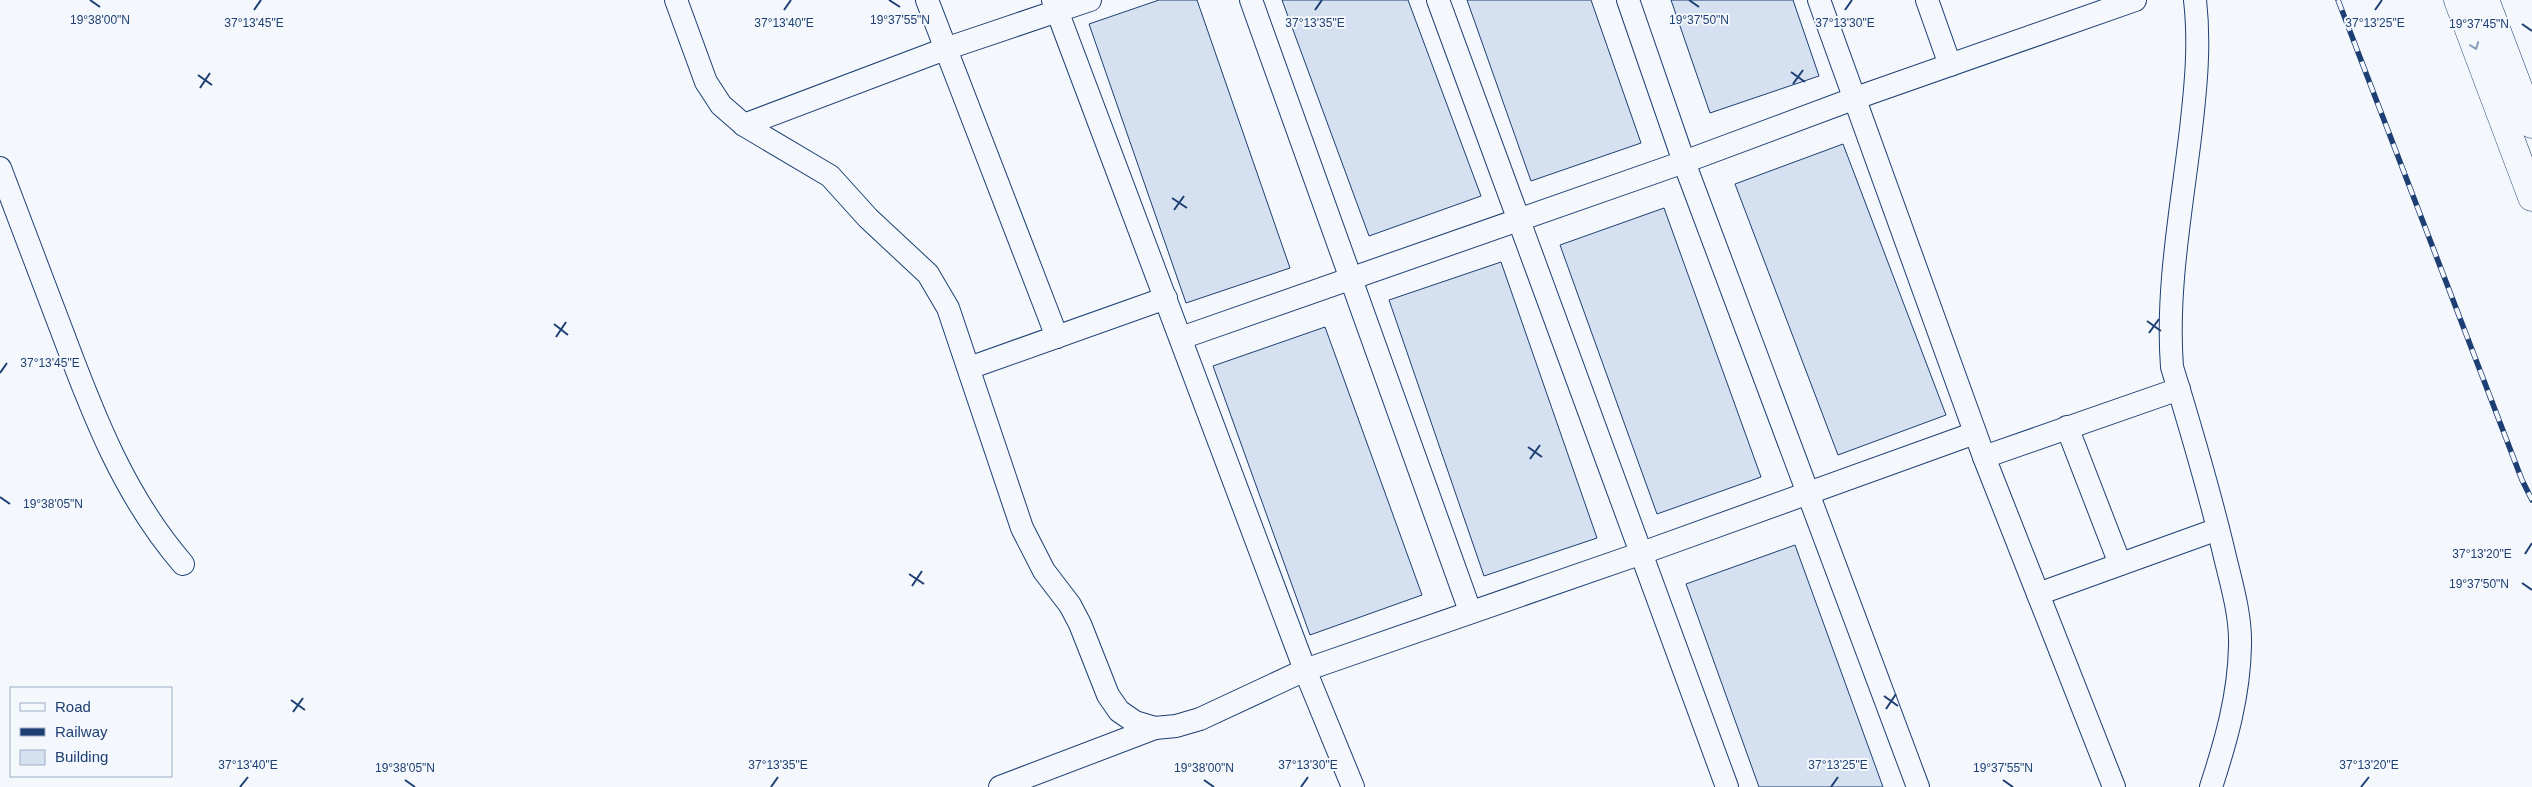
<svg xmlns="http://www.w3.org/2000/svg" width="2532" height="787" viewBox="0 0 2532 787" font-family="Helvetica,sans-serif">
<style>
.building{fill:#d5e0f0;stroke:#1d3f73}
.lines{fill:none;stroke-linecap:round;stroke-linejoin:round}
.minor-casing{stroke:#1d3f73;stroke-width:24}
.major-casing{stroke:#1d3f73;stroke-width:29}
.minor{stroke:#f4f7fb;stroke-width:22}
.major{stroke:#f4f7fb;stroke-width:28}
.rail-casing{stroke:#1d3f73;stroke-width:5.5}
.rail{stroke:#f4f7fb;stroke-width:4;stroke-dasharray:11;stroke-linecap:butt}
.oneway{stroke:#889bb7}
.ticks{fill:none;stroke:#1d3f73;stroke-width:2}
.ticks-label{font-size:12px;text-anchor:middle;fill:#1d3f73;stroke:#f4f7fb;stroke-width:4;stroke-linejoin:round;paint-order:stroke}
</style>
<rect width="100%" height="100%" fill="#f4f7fb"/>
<g class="building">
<polygon points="1159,0 1197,0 1290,268 1186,303 1089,24"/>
<polygon points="1282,0 1408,0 1481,196 1369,236"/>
<polygon points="1467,0 1591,0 1641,143 1531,181"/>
<polygon points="1671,0 1793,0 1819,76 1710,113"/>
<polygon points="1843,144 1946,415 1838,455 1735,184"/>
<polygon points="1664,208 1761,477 1657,514 1560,245"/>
<polygon points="1501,262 1597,538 1484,576 1389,300"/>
<polygon points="1325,327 1422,595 1310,635 1213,366"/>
<polygon points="1795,545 1883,787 1759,787 1686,584"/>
</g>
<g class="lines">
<g class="minor-casing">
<g id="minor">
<polyline points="676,0 706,82 721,105 744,125 830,176 868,218 928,274 948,308 1022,528 1044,571 1070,605 1080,624 1108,695 1119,711 1135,722 1155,728 1176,726 1200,719 1305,670 1642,553 1975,433"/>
<polyline points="927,0 1057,337"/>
<polyline points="1053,0 1305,670 1353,787"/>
<polyline points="1251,0 1470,611"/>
<polyline points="1438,0 1727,787"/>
<polyline points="1628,0 1684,162 1918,787"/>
<polyline points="1819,0 1984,457 2114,787"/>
<polyline points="1927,0 1950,65"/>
<path d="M2195 0C2200 43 2196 85 2191 129 2182 207 2166 288 2172 367 2191 429 2210 493 2225 557 2232 586 2241 616 2240 646 2239 696 2226 741 2211 787"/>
<polyline points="744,125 945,49 1090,0"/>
<path d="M0 168C21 223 42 279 63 334 94 417 125 497 183 564"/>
<polyline points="1181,338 1684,162 1853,99 2135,0"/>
<polyline points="969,368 1166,298"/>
<polyline points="2067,427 2120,564"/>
<polyline points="1984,457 2179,389"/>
<polyline points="2038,594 2218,529"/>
<polyline points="1000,787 1155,728"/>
</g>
</g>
<g class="major-casing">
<g id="major">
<polyline points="2458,0 2532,197"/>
<polyline points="2485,0 2532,124"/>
</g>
</g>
<use href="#minor" class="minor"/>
<use href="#major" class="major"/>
<g class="rail-casing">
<polyline id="rail" points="2338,0 2522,480 2532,500"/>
</g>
<use href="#rail" class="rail"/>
</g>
<defs><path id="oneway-chevron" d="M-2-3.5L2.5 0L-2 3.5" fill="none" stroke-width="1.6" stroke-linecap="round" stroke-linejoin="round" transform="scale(1.25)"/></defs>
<use class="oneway" href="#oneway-chevron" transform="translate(2475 46) rotate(69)"/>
<path class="ticks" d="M90 0 100 7M889 0 900 7M1689 0 1699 7M254 10 261 0M784 10 791 0M1315 10 1322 0M1845 10 1852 0M2375 10 2382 0M2522 24 2532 31M1791 72 1805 82M198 75 212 85M1793 84 1803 70M200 88 210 73M1172 198 1187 208M1174 210 1184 196M2147 321 2161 331M554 324 568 335M2149 333 2159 319M556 337 566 322M0 373 7 363M1528 447 1542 457M1530 459 1540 445M0 497 10 504M2525 554 2532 543M909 574 924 584M2522 583 2532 590M912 586 922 571M1884 696 1898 706M291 700 305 710M1886 709 1896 694M293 712 303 698M405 780 415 787M1204 780 1214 787M2003 780 2013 787M240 787 248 777M771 787 778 777M1301 787 1308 777M1831 787 1838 777M2361 787 2369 777"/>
<g class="ticks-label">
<text x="100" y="24">19°38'00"N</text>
<text x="900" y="24">19°37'55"N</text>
<text x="1699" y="24">19°37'50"N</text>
<text x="254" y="27">37°13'45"E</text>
<text x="784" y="27">37°13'40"E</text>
<text x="1315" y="27">37°13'35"E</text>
<text x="1845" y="27">37°13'30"E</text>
<text x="2375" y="27">37°13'25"E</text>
<text x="2479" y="28">19°37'45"N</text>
<text x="50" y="367">37°13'45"E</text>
<text x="53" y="508">19°38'05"N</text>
<text x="2482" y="558">37°13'20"E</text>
<text x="2479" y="588">19°37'50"N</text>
<text x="248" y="769">37°13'40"E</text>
<text x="778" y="769">37°13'35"E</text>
<text x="1308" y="769">37°13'30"E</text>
<text x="1838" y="769">37°13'25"E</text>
<text x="2369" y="769">37°13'20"E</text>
<text x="405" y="772">19°38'05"N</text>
<text x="1204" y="772">19°38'00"N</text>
<text x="2003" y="772">19°37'55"N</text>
</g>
<rect x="10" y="687" width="162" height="90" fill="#f4f7fb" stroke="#9eadc5"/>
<rect x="20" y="703" width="25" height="8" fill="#f4f7fb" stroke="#9eadc5"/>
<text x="55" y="712" font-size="15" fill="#1d3f73">Road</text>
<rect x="20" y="728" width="25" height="8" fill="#1d3f73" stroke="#9eadc5"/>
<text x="55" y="737" font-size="15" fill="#1d3f73">Railway</text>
<rect x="20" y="750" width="25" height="15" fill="#d5e0f0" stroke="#9eadc5"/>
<text x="55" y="762" font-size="15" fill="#1d3f73">Building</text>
</svg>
